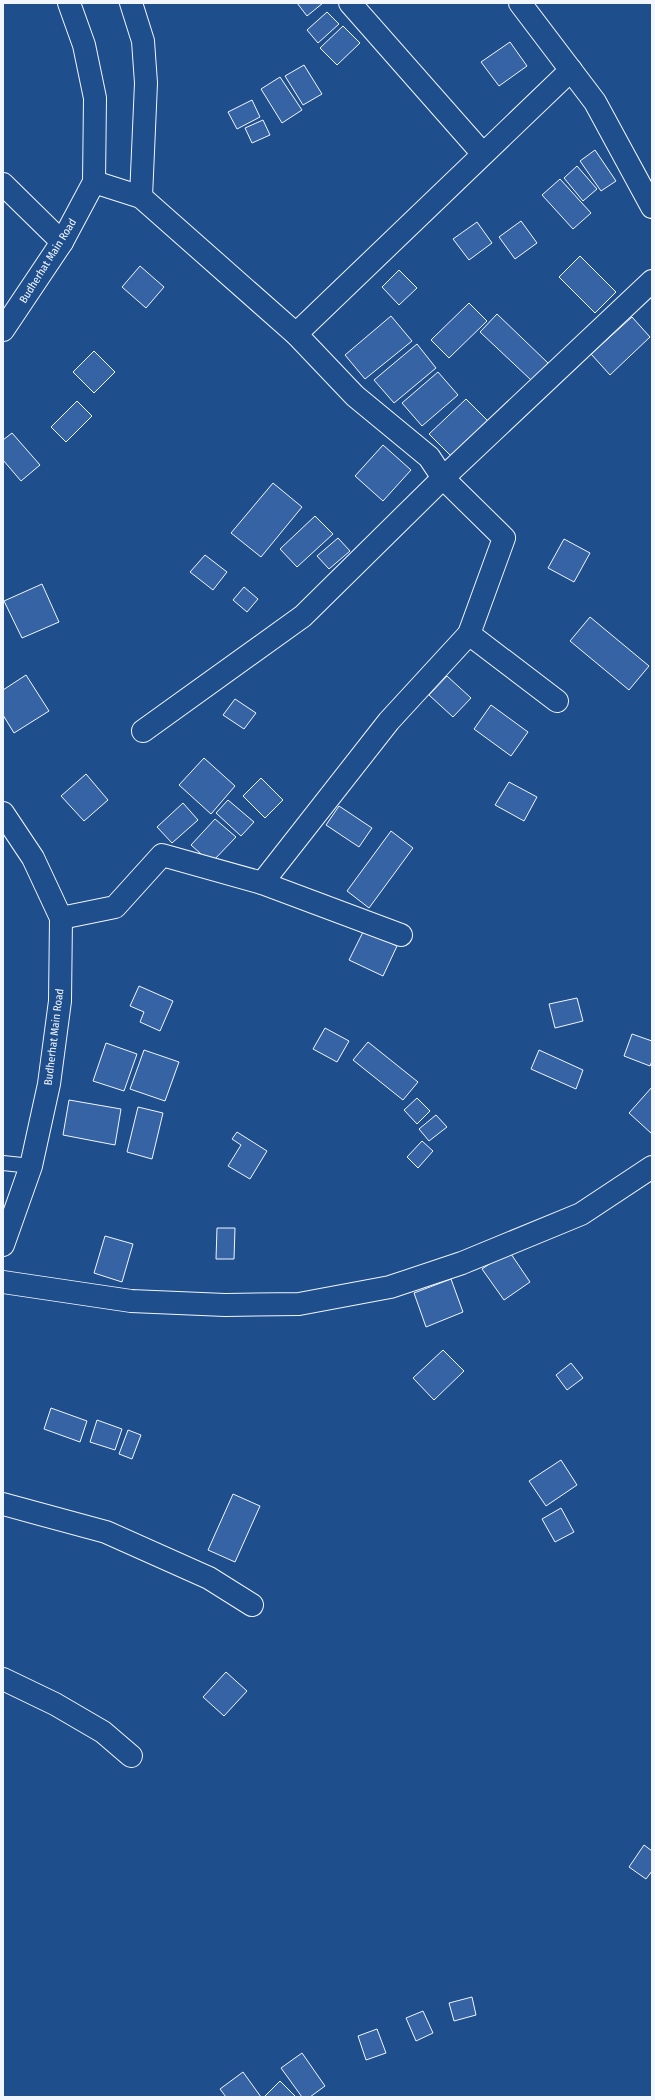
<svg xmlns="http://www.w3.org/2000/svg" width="655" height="2100" viewBox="0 0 655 2100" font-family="'Fira Sans Condensed',sans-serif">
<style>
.building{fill:#3563a3;stroke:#f2f6ff}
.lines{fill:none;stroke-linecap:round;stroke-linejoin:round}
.service-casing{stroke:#f2f6ff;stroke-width:16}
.minor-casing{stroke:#f2f6ff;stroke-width:24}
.service{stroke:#1f4e8c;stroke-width:14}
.minor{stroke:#1f4e8c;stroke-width:22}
.labels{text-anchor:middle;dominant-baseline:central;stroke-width:3;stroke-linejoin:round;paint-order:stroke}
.street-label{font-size:11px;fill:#f2f6ff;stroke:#1f4e8c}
</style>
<rect width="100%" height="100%" fill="#1f4e8c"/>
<g class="building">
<polygon points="297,3 323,3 307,16"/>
<polygon points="327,12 339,24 318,43 307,30"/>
<polygon points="343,26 360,43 337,65 320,48"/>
<polygon points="510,42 527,66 499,86 481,62"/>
<polygon points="304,65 322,94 303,105 285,76"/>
<polygon points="280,77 302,110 282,123 261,89"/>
<polygon points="252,100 260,117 237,129 228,112"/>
<polygon points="263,120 270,135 252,143 245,128"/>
<polygon points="595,150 616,181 601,191 580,161"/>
<polygon points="577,166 597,189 583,201 564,178"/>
<polygon points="560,179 591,213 573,229 542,195"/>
<polygon points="521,221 537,243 515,259 499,237"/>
<polygon points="477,222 492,243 469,260 453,239"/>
<polygon points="580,256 616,292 595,313 559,277"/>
<polygon points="140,266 164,287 146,308 122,287"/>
<polygon points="399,270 417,288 399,305 382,287"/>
<polygon points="469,303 487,321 449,358 431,340"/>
<polygon points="497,314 548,363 531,380 480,332"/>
<polygon points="391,316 412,341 365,379 345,355"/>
<polygon points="632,317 650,337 610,375 591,354"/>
<polygon points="417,344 436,368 394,403 374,380"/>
<polygon points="94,351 115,372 94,393 73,372"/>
<polygon points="438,372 458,395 422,426 402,403"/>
<polygon points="466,399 488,421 452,457 429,434"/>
<polygon points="77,401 92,416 66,442 51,427"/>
<polygon points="12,433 40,465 21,481 3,460 3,440"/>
<polygon points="383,445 411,470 383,501 355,476"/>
<polygon points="273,483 302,507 261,557 231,533"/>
<polygon points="315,516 333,534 297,567 280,549"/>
<polygon points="338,538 350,551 329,569 317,556"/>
<polygon points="564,539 590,553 574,582 548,568"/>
<polygon points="205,555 227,572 213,590 190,572"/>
<polygon points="42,584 59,622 22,638 4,601"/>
<polygon points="244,587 258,599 247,612 233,600"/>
<polygon points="590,617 649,666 629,690 570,641"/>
<polygon points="26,675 49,711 14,733 3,715 3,690"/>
<polygon points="447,676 471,698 453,717 429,695"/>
<polygon points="235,699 256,713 244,729 223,715"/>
<polygon points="491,705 528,732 511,756 474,729"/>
<polygon points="204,758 235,786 211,814 179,785"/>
<polygon points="86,774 108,800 84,821 61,796"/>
<polygon points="261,778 283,800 265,818 243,796"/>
<polygon points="509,782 537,797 524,821 495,805"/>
<polygon points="228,800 254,822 241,836 216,813"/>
<polygon points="183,803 198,820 172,843 157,827"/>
<polygon points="339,806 372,828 359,847 326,825"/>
<polygon points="215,819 236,837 211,863 191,845"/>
<polygon points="391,831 413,848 369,908 347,891"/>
<polygon points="364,930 397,946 383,976 349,960"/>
<polygon points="139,986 173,1001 160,1031 140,1022 144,1012 130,1006"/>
<polygon points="577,998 583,1021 555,1028 549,1004"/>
<polygon points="325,1028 349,1041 337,1062 313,1049"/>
<polygon points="632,1034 652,1041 652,1061 650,1066 624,1056"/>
<polygon points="368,1042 418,1082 403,1100 353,1060"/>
<polygon points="106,1043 137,1054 124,1091 93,1081"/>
<polygon points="144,1050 179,1062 165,1101 130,1089"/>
<polygon points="539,1050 583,1070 576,1089 531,1069"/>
<polygon points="652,1087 652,1134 629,1113"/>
<polygon points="417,1098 430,1111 417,1124 404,1110"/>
<polygon points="69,1100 121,1109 115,1145 63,1135"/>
<polygon points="138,1107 163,1113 152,1159 127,1152"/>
<polygon points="436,1115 447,1127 429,1141 419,1129"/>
<polygon points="237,1132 267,1151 250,1179 228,1166 241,1145 232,1139"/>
<polygon points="422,1141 433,1151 418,1168 407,1157"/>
<polygon points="217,1228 235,1228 234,1259 216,1259"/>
<polygon points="105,1236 133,1244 122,1282 94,1273"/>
<polygon points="509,1251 530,1282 504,1300 482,1269"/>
<polygon points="451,1279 463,1312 426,1327 414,1293"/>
<polygon points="443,1350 464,1371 434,1400 413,1378"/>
<polygon points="571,1363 583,1378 567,1390 556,1375"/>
<polygon points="51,1408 87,1421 80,1442 44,1429"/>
<polygon points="97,1420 122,1429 115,1450 90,1442"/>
<polygon points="128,1430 141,1435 132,1459 119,1454"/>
<polygon points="561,1460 577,1485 546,1506 529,1481"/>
<polygon points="233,1494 260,1506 235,1562 208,1550"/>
<polygon points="561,1508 574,1532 555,1542 542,1519"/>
<polygon points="226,1672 247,1691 224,1716 203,1697"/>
<polygon points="644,1845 652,1851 652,1871 646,1879 629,1867"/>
<polygon points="472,1997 476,2015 454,2021 449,2003"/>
<polygon points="423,2011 433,2033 416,2041 406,2018"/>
<polygon points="377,2029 386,2053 366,2060 358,2036"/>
<polygon points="302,2053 325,2086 310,2097 302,2097 281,2068"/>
<polygon points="243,2072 261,2097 226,2097 220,2089"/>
<polygon points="280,2081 296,2097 264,2097"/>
</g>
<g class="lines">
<g class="service-casing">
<polyline id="service" points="3,1163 31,1166"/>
</g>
<g class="minor-casing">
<g id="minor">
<polyline points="131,3 143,41 146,83 141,197"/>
<polyline points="350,3 483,154"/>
<polyline points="520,3 595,102 652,207"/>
<polyline points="94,182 141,197 296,334 355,396 429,457 443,478 504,538 469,634 557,701"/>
<polyline points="3,184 62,242"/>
<polyline points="3,330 62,242 94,182 95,98 84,45 69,3"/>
<polyline points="296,334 571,70"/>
<polyline points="143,731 303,616 443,478 652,281"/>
<polyline points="3,813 33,858 61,918 60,1001 49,1084 31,1166 3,1245"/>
<polyline points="262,883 389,721 469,634"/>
<polyline points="61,918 115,907 162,855 262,883 401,935"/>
<polyline points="3,1282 131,1301 225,1305 299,1304 390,1287 462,1263 581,1214 652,1167"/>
<polyline points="3,1504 106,1532 209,1578 252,1605"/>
<polyline points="3,1679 55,1704 103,1732 131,1756"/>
</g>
</g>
<use href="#service" class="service"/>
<use href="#minor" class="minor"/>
</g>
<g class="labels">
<g class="street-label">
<text transform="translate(48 261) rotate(-58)">Budherhat Main Road</text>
<text transform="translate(54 1037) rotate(-83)">Budherhat Main Road</text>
</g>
</g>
<rect width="655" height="2100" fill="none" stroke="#f2f6ff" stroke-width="8"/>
</svg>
